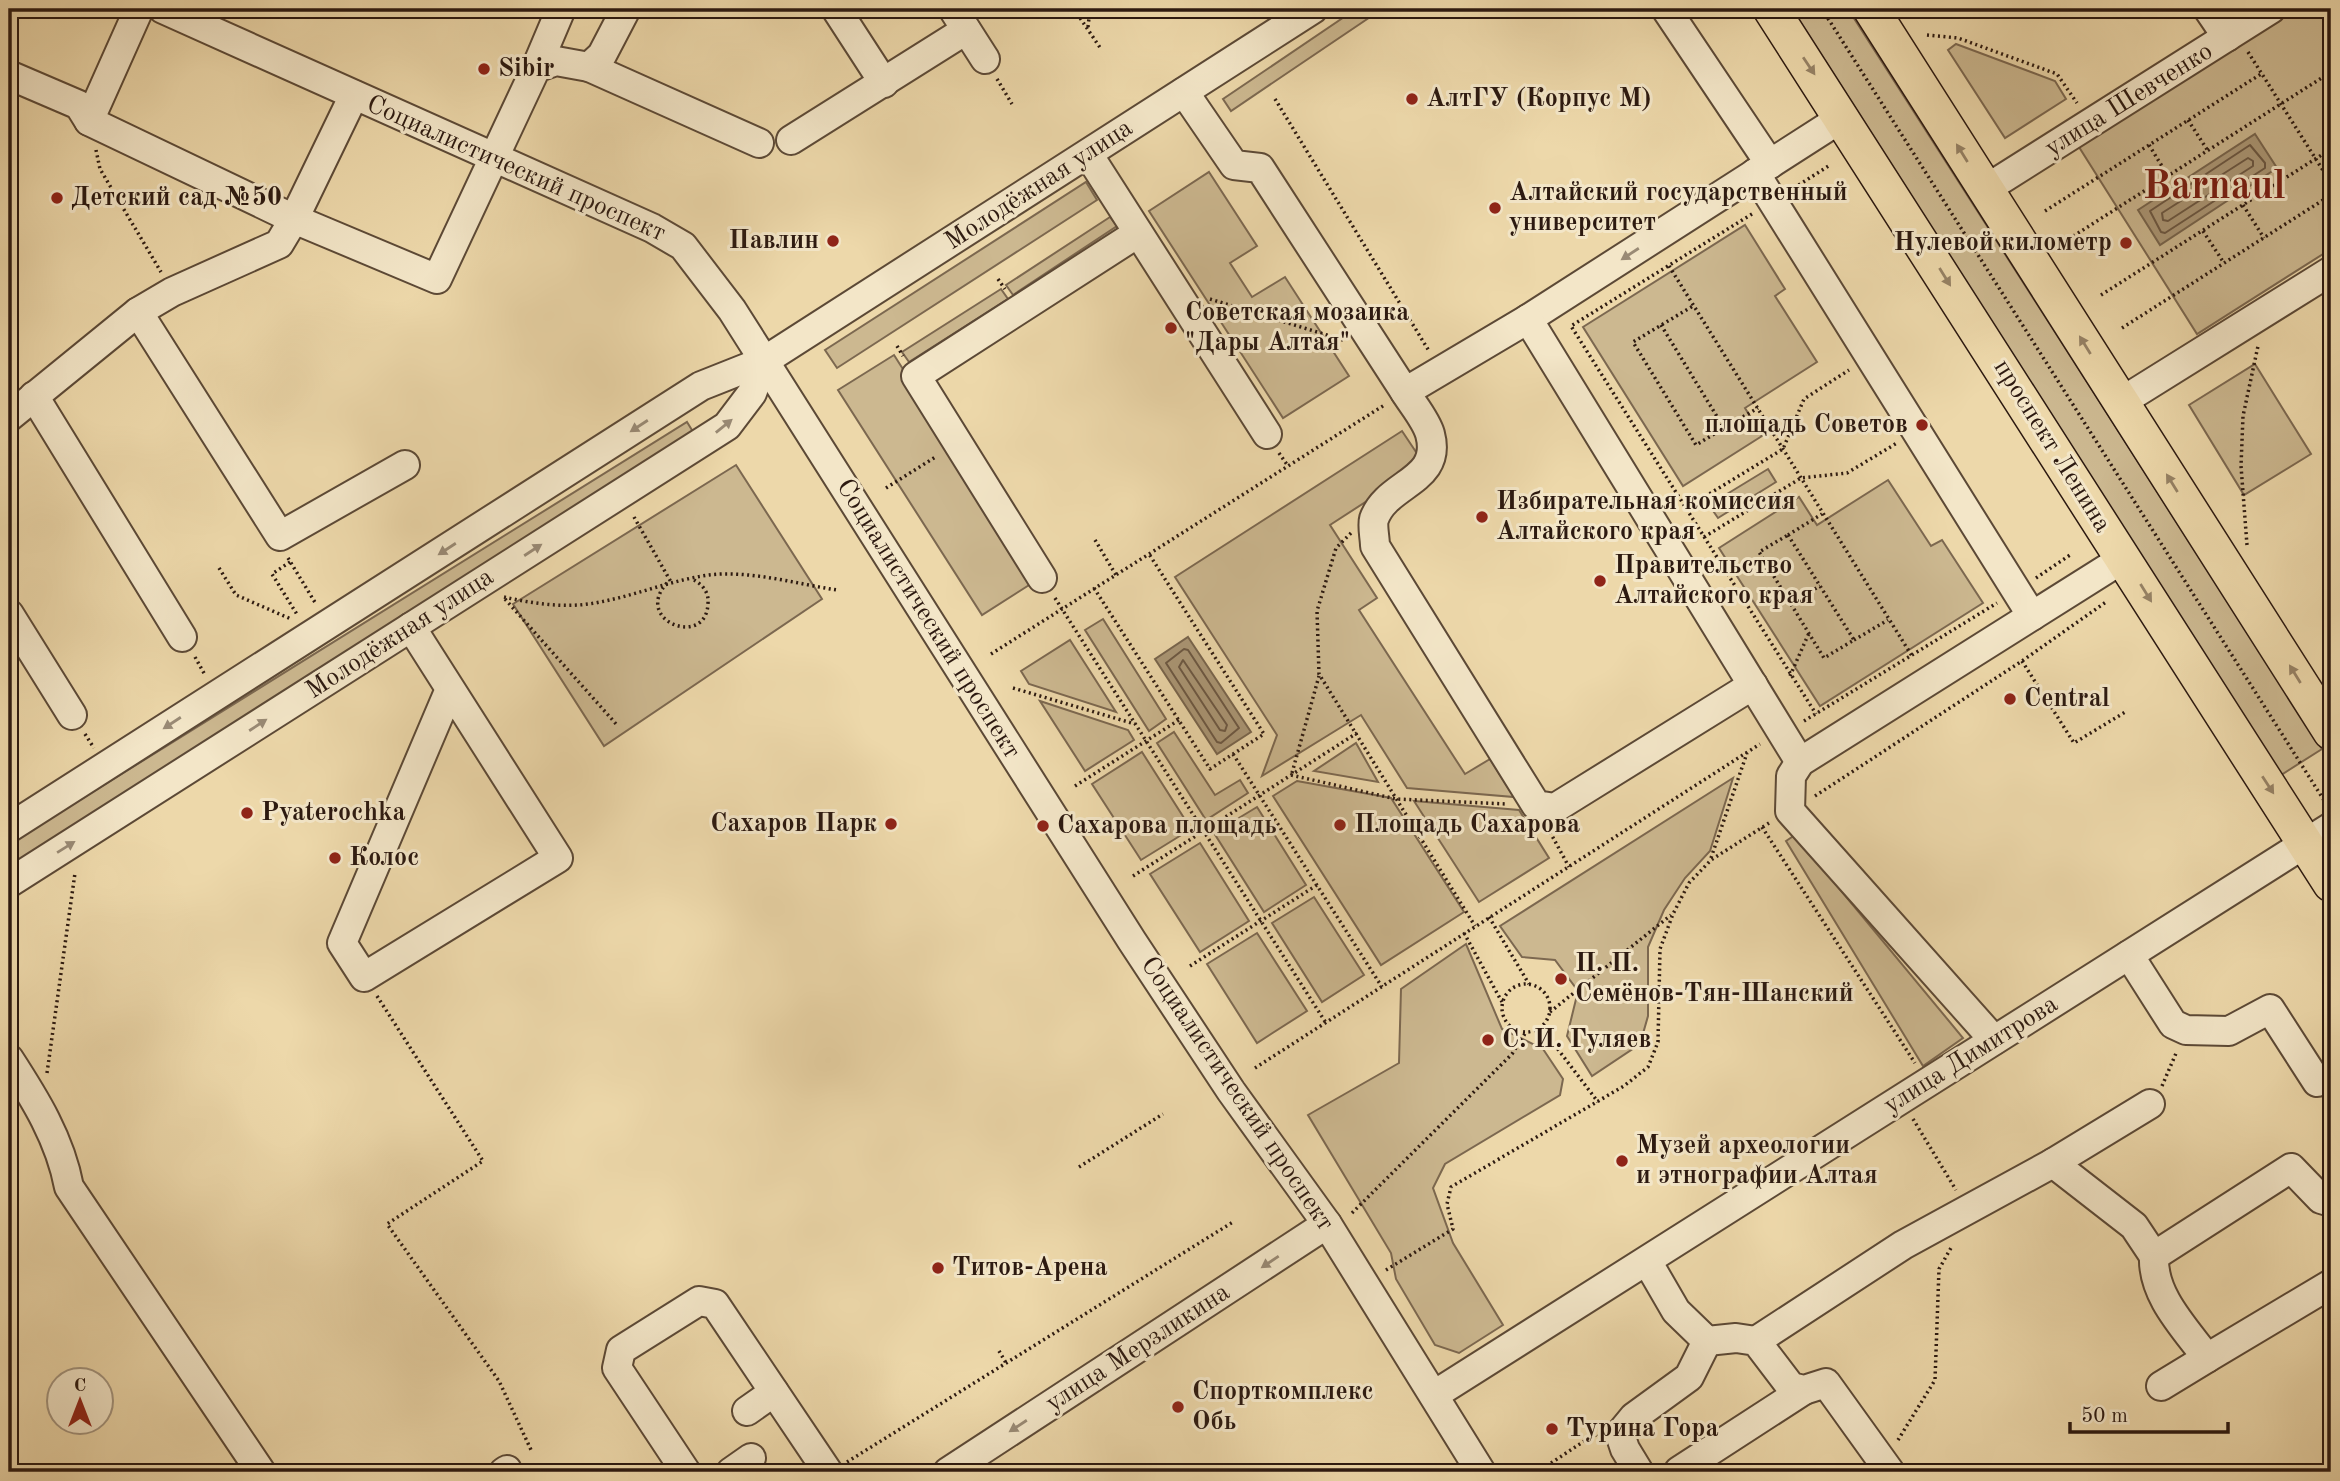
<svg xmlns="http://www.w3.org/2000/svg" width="2340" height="1481" viewBox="0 0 2340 1481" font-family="'Old Standard TT',serif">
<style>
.green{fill:#ccb890;stroke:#7c6850;stroke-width:2}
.water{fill:#ab9776;stroke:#78654d;stroke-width:2}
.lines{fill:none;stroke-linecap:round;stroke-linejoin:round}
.shore{stroke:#6c5843;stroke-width:2}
.minor-casing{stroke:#5c4936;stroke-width:32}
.major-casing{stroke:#2c1910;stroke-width:38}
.path{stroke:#2c1910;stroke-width:3.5;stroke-dasharray:2 3.5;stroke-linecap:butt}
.minor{stroke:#f3e6c8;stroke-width:28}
.major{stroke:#edd8aa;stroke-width:35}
.oneway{fill:#968265}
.oneway2{fill:#998a75}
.poi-dot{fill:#8f2418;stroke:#f3e6c8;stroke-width:2.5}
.labels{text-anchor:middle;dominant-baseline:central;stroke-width:6;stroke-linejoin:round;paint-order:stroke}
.poi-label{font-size:26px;font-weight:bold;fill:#2c1910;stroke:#f3e6c8;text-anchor:start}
.street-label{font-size:26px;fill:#2c1910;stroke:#f3e6c8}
.town-label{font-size:40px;font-weight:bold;fill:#7a1f14;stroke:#f3e6c8}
</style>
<rect width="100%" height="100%" fill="#edd8aa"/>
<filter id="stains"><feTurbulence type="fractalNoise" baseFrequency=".00286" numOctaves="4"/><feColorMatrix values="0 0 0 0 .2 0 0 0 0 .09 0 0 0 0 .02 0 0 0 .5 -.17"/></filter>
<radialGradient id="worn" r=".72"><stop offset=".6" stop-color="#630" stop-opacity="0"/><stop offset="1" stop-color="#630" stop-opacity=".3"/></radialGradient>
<g class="green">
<polygon points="1356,9 1382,9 1231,111 1223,99"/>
<polygon points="1792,9 1848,9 2322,749 2281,775"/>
<polygon points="2297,9 2331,9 2331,249 2197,334 2079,147"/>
<polygon points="1956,44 2055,81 2066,99 2005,138 1948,50"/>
<polygon points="1209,172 1257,246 1230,263 1252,297 1285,277 1349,376 1283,418 1149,211"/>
<polygon points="1086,182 1097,200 837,368 825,350"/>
<polygon points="1110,217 1117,226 1013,295 1006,285"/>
<polygon points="1745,225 1785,289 1775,296 1817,362 1745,408 1762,436 1683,486 1583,327"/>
<polygon points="1001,289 1008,299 909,362 902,352"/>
<polygon points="894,355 1037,580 982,615 838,390"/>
<polygon points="2255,364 2311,454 2244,495 2189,405"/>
<polygon points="687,422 695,435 9,869 9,844"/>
<polygon points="1402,431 1424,464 1330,525 1377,598 1359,610 1465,774 1490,759 1514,797 1407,788 1361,715 1262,776 1277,735 1175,577"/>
<polygon points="736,465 822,599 604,746 513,604"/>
<polygon points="1768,469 1776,482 1718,518 1709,505"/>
<polygon points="1888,480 1931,546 1942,540 1983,603 1820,706 1719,548 1799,497 1817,525"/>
<polygon points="1103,619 1166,719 1149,731 1085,630"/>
<polygon points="1070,640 1116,712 1029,684 1021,671"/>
<polygon points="1040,701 1128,730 1134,740 1085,771"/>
<polygon points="1174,732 1215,795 1240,780 1248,793 1206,820 1157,743"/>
<polygon points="1356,743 1378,782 1314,771"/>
<polygon points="1142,752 1191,829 1141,860 1092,784"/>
<polygon points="1733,778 1710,851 1685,878 1664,910 1648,947 1648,1016 1640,1044 1592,1076 1567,1036 1578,991 1555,960 1522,957 1500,926"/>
<polygon points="1297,781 1391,798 1464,912 1381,965 1273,796"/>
<polygon points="1414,801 1519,810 1549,858 1479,902"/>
<polygon points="1257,807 1306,885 1264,912 1214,833"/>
<polygon points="1795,835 1963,1038 1923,1066 1786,841"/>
<polygon points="1200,843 1249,921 1200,952 1150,874"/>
<polygon points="1314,897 1364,975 1322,1002 1272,923"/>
<polygon points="1257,933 1307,1011 1257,1043 1207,964"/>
<polygon points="1466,944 1502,1029 1543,1049 1563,1079 1560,1095 1445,1164 1433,1188 1453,1243 1503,1325 1459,1353 1435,1345 1396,1279 1391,1253 1308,1115 1399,1063 1401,989"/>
</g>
<g class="water">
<polygon points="2255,134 2277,168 2160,245 2138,210"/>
<polygon points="1188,637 1251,732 1217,754 1155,659"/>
</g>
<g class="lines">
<g class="shore">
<polygon points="2250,145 2265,163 2265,168 2165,233 2161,232 2150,211"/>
<polygon points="2248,158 2253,161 2253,166 2168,221 2163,220 2162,213"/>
<polygon points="1184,649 1188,650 1239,728 1221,743 1217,742 1166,663"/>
<polygon points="1183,660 1227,725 1225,731 1220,730 1179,667"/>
</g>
<g class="minor-casing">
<g id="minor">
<polyline points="163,9 652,228 683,246 732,310 1132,941 1231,1091 1327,1224 1481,1472"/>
<polyline points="836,9 884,83"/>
<polyline points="953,9 985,59"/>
<polyline points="1666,9 1770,164"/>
<polyline points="2208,9 2227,37"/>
<polyline points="589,67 759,143"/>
<polyline points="536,68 561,9"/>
<polyline points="9,75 79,105 89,121 294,219 437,279 536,68 556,61 589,67 602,55 626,9"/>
<polyline points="1184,92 1234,165 1260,168 1405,392 1528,319 1843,117"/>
<polyline points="89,121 139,9"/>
<polyline points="791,140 966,30"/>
<polyline points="1088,154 1267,434"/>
<polyline points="1755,173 2032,616"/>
<polyline points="1986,189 2271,9"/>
<polyline points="138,312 280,536 405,465"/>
<polyline points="1528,319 1800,762"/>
<path d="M1405 392C1413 405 1426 420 1430 434 1443 482 1387 482 1374 519 1372 526 1375 538 1375 546L1536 805 1555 808 1753 685"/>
<polyline points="34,396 182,637"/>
<polyline points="2121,402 2331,271"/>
<polyline points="9,417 138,312 172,292 279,244 294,219 354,95"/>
<polyline points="1042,578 916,376 1138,233"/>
<polyline points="9,614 72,715"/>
<polyline points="411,627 423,646 558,858 364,977 342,943 450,689"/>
<polyline points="9,828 701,386 764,361 1313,9"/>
<polyline points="9,883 727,426 752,393 764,361"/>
<polyline points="2129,955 2173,1024 2186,1030 2229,1031 2270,1009 2317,1082"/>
<polyline points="1994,1040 1790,811 1791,776 1800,762 2124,558"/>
<path d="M9 1059C35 1099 60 1139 69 1187L261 1472"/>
<polyline points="2053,1163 2134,1226 2154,1256 2291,1168 2321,1199 2331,1202"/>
<path d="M2154 1256C2152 1295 2184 1327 2207 1358L2331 1284"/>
<polyline points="1647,1261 1676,1311 1707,1341 1736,1338 1756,1341 1791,1387 1804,1390 1826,1383 1890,1472"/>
<polyline points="1756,1341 1903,1245 2053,1163 2150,1104"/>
<polyline points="2161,1386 2207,1358"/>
<polyline points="1434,1395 2331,827"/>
<polyline points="747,1411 774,1392"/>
<polyline points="1679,1471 1804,1390"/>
<polyline points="504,1472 507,1470"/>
<polyline points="686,1472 617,1368 621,1350 699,1301 715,1304 828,1472"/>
<polyline points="731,1472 751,1458"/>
<polyline points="948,1472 1327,1224"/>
<polyline points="1639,1472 1625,1449 1620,1434 1634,1417 1689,1377 1707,1341"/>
</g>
</g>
<g class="major-casing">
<g id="major">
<polyline points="1771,9 2331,884"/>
<polyline points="1871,9 2331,732"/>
</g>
</g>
<g class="path">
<polyline points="1074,9 1101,49"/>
<polyline points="1822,9 2327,805"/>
<polyline points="1088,27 1090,9"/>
<polyline points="1927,35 1958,38 2057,74 2077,103"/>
<polyline points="2248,52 2331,183"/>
<polyline points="997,79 1012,104"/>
<polyline points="1275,99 1429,351"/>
<polyline points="2188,120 2208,151"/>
<polyline points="2149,145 2168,176"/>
<polyline points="96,150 100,169 161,272"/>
<polyline points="1794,188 1830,165"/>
<polyline points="2243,205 2264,238"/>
<polyline points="2045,211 2261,74"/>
<polyline points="1752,214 1571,326 1816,714"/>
<polyline points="2203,231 2224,263"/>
<polyline points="2064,242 2331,72"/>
<polyline points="1669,266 1912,656"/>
<polyline points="998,279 1005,289"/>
<polyline points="2101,295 2331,149"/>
<polyline points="1210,299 1343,340"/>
<polyline points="1661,325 1724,428 1696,445 1633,342 1693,306"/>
<polyline points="2122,328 2331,195"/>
<polyline points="897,346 903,356"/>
<polyline points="1724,428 1758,408"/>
<polyline points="1279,453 1288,466"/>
<polyline points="886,488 937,456"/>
<polyline points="1686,508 1783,449 1804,399 1849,370"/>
<polyline points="634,517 671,582"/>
<polyline points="1351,533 1336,548 1317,611 1319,674 1475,926"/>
<polygon points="1788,535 1854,640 1824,658 1759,552"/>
<polyline points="1788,535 1822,514"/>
<polyline points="1704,537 1801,478 1847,473 1897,443"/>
<polyline points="1095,540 1116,575"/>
<polyline points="2247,545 2241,466 2243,416 2258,346"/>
<polyline points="288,558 316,604"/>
<polyline points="290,562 272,574 298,616"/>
<polyline points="219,568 236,595 291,619"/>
<polyline points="1727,574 1769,569"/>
<polyline points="2036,578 2070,555"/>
<path d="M667 583C632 621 707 649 708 603 709 593 703 585 694 580"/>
<polyline points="1094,588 1210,769 1264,734 1149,554"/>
<path d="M504 597C535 604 568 609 600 602 637 595 672 580 709 575 750 570 797 584 837 590"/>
<polyline points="1055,598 1326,1023"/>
<polyline points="505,599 617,725"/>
<polyline points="1791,603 1820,586"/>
<polyline points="1854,640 1888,620"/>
<polyline points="991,654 1386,404"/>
<polyline points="195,657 205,675"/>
<polyline points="2022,661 2074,743 2127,711"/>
<polyline points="1790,676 1809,633"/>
<polyline points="1013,688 1135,724"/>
<polyline points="1804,721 1997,603"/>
<polyline points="85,734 94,748"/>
<polyline points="1233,754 1382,987"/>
<polyline points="1292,773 1319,676"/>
<polyline points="1291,775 1396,799 1506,804"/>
<polyline points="1075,786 1179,720"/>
<polyline points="1815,796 2022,661 2106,602"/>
<polyline points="1762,827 1915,1063"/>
<polyline points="1550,832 1569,867"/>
<polyline points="1711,858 1747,753"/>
<polyline points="1133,876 1357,733"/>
<polyline points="1489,917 1529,984"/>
<polyline points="1464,933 1502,1002"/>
<polyline points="1190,966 1317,885"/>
<circle cx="1526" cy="1008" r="24"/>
<polyline points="377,996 483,1161 387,1224 499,1381 532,1452"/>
<polyline points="1550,1012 1671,915"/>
<polyline points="1541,1027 1598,1102"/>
<polyline points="1255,1068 1760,744"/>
<polyline points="47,1073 75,873"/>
<polyline points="2162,1086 2177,1051"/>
<polyline points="1913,1119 1956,1190"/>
<polyline points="1079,1167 1163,1114"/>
<polyline points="1352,1213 1512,1054 1526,1032"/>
<polyline points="1386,1270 1453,1229 1447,1204 1451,1187 1624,1086 1648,1067 1658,1042 1660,949 1673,914 1689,883 1711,860 1769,823"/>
<polyline points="999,1351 1006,1363"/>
<polyline points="1898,1440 1935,1380 1939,1269 1951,1248"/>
<polyline points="847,1462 1233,1222"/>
<polyline points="1551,1463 1595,1434 1597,1436"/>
</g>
<use href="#minor" class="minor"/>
<use href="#major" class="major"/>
</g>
<defs><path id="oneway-solid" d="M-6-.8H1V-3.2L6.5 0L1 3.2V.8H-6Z" transform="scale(1.75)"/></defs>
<g class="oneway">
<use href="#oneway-solid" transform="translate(1809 66) rotate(56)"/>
<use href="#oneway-solid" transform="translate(1962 153) rotate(-122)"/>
<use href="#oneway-solid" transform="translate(1945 277) rotate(58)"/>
<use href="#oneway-solid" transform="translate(2085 345) rotate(-122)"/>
<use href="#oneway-solid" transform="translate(2172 483) rotate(-122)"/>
<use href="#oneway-solid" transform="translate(2146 593) rotate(58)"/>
<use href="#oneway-solid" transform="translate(2295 674) rotate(-122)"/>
<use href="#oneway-solid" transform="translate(2268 785) rotate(57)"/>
</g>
<g class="oneway2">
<use href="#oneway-solid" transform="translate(1630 254) rotate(147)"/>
<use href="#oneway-solid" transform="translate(639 426) rotate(147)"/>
<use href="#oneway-solid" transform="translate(724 426) rotate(-39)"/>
<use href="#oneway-solid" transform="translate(447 549) rotate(147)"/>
<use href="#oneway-solid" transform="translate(533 550) rotate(-33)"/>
<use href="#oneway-solid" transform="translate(172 723) rotate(147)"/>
<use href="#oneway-solid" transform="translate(258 725) rotate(-33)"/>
<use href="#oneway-solid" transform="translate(66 847) rotate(-32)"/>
<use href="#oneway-solid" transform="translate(1270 1262) rotate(146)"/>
<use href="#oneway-solid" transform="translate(1018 1426) rotate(147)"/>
</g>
<g class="poi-dot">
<circle cx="484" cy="69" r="7"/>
<circle cx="1412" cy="99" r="7"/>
<circle cx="57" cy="198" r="7"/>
<circle cx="1495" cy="208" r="7"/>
<circle cx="833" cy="241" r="7"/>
<circle cx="2126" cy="243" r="7"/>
<circle cx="1171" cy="328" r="7"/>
<circle cx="1922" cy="425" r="7"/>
<circle cx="1482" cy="517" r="7"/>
<circle cx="1600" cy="581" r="7"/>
<circle cx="2010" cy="699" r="7"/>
<circle cx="247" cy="813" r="7"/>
<circle cx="891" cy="824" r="7"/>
<circle cx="1340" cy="825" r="7"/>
<circle cx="1043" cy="826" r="7"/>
<circle cx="335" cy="858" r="7"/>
<circle cx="1561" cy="979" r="7"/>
<circle cx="1488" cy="1040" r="7"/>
<circle cx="1622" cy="1161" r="7"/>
<circle cx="938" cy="1268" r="7"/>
<circle cx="1178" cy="1407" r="7"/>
<circle cx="1552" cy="1429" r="7"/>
</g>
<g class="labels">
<g class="poi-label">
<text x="498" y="69">Sibir</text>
<text x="1426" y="99">АлтГУ (Корпус М)</text>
<text x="1509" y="193">Алтайский государственный<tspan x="1509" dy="30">университет</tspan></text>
<text x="71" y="198">Детский сад №50</text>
<text x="819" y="241" text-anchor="end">Павлин</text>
<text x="2112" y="243" text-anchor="end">Нулевой километр</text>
<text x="1185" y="313">Советская мозаика<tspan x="1185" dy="30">"Дары Алтая"</tspan></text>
<text x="1908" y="425" text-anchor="end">площадь Советов</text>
<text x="1496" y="502">Избирательная комиссия<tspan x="1496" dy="30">Алтайского края</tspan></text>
<text x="1614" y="566">Правительство<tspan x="1614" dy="30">Алтайского края</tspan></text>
<text x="2024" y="699">Central</text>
<text x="261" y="813">Pyaterochka</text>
<text x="877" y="824" text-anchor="end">Сахаров Парк</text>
<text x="1354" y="825">Площадь Сахарова</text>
<text x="1057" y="826">Сахарова площадь</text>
<text x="349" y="858">Колос</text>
<text x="1575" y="964">П. П.<tspan x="1575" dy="30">Семёнов-Тян-Шанский</tspan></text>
<text x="1502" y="1040">С. И. Гуляев</text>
<text x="1636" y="1146">Музей археологии<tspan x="1636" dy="30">и этнографии Алтая</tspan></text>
<text x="952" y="1268">Титов-Арена</text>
<text x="1192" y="1392">Спорткомплекс<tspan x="1192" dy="30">Обь</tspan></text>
<text x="1566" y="1429">Турина Гора</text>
</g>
<g class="street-label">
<text transform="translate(2129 100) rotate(-32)">улица Шевченко</text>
<text transform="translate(516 169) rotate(24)">Социалистический проспект</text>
<text transform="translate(1039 185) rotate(-33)">Молодёжная улица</text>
<text transform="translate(2052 446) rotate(58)">проспект Ленина</text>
<text transform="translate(928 619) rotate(58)">Социалистический проспект</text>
<text transform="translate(400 634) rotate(-33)">Молодёжная улица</text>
<text transform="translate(1971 1055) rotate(-32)">улица Димитрова</text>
<text transform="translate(1237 1094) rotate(56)">Социалистический проспект</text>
<text transform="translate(1138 1348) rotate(-33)">улица Мерзликина</text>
</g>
<g class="town-label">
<text x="2214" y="188">Barnaul</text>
</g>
</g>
<rect width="2340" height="1481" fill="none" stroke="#edd8aa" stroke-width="35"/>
<rect x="10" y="10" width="2319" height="1460" fill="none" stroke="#2c1910" stroke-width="3.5"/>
<rect x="18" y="18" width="2305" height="1446" fill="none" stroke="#2c1910" stroke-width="2"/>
<g transform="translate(80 1401)"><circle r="33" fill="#f3e6c8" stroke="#a3947e" stroke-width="2"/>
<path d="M0-5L12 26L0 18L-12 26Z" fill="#8f2418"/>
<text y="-10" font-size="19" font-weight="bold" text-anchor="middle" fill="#2c1910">С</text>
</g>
<path d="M2070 1422v10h158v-10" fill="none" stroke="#2c1910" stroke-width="3.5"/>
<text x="2081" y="1422" font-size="21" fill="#2c1910" stroke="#f3e6c8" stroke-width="5" paint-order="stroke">50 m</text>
<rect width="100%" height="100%" filter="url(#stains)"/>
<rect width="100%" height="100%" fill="url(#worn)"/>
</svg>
